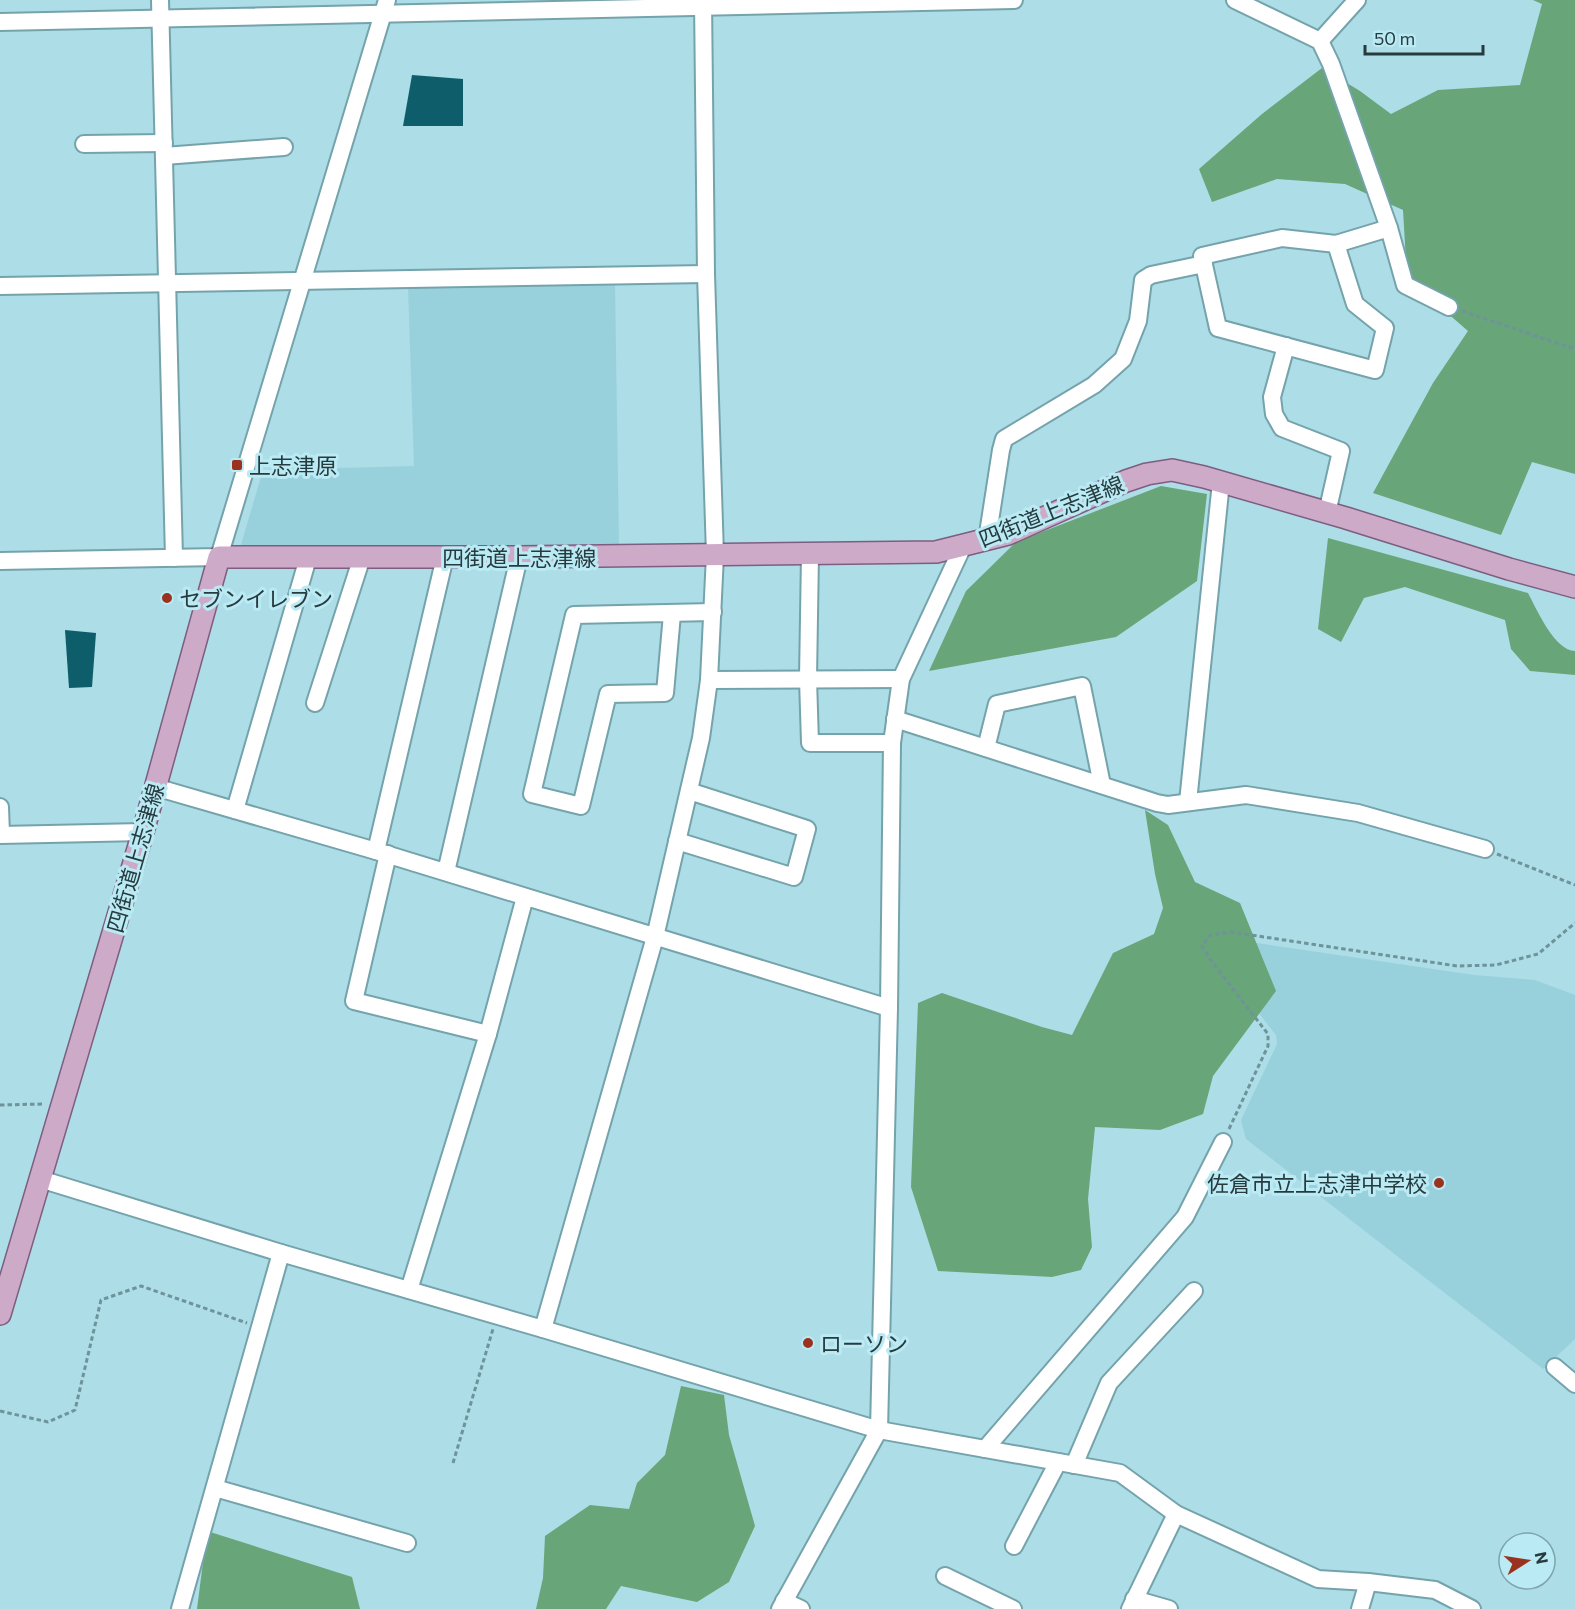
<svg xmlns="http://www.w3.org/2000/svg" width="1575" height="1609" viewBox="0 0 1575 1609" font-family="Commissioner,'Noto Sans JP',sans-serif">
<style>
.built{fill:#98d1dc}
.forest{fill:#68a579}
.building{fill:#0e5d6b}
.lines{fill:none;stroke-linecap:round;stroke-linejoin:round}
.minor-casing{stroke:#74a3ac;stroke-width:20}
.major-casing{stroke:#7d5e80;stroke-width:24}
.path{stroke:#6f939a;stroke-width:3;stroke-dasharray:4.5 3;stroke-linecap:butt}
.minor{stroke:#fff;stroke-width:16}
.major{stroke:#cdaac8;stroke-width:21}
.poi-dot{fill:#9b311f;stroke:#baeaf4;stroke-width:2}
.labels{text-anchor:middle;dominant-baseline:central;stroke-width:6;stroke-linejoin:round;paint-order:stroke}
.poi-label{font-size:22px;fill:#273b3f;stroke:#baeaf4;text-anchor:start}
.street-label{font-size:22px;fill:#273b3f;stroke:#baeaf4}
</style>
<rect width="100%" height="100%" fill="#addde7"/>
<g class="built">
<polygon points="615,285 619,547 240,548 263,470 414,466 408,287"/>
<polygon points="1236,940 1474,975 1535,980 1575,995 1575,1339 1543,1369 1246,1139 1241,1120 1277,1044 1276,1035 1218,961"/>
</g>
<g class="forest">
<polygon points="1533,0 1575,0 1575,474 1532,462 1501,535 1373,493 1433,383 1468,331 1407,278 1403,210 1345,184 1277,179 1212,202 1199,169 1262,114 1322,68 1360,91 1391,114 1438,90 1520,85 1542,4"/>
<polygon points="1161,486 1207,494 1197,581 1116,637 929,671 966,591 1016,542"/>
<path d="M1328 538 1528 593C1537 610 1555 651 1575 651V675L1530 671 1511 649 1505 620 1405 587 1364 598 1341 642 1318 629Z"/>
<polygon points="1145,810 1168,825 1195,882 1240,903 1276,991 1213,1076 1203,1114 1160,1130 1095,1127 1088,1199 1092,1247 1081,1270 1052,1277 938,1271 911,1187 918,1003 942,993 1042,1027 1072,1035 1113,953 1154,934 1163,908 1155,874"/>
<polygon points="681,1386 724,1395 729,1435 755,1526 729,1582 697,1602 621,1586 606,1609 536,1609 543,1578 545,1536 590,1505 629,1509 637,1483 665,1455"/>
<polygon points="207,1531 352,1577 360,1609 197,1609"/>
</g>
<g class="building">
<polygon points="412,75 463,79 463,126 403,126"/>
<polygon points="65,630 96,633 92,687 69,688"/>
</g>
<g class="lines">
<g class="minor-casing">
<g id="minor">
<polyline points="160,0 174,558"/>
<polyline points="1235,0 1320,41 1331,64 1389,228 1405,285 1449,307"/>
<polyline points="0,22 1014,0"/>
<polyline points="1320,41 1357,0"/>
<polyline points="84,144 164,143"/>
<polyline points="164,156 284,147"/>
<polyline points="1336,244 1355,304 1385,328 1375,370 1218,328 1202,256 1282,238 1336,244 1389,228"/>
<polyline points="0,286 706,274"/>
<polyline points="1286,346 1272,397 1274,414 1282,428 1341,451 1327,513"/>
<polyline points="987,540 1001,450 1004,439 1094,385 1123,359 1138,321 1143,280 1151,275 1204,264"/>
<polyline points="810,554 808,679 810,743 892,743"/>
<polyline points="0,561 219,557 387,0"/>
<polyline points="672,614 665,693 608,694 581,806 532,794 574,615 713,612"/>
<polyline points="709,680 901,679"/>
<polyline points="315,703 362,557"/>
<polyline points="895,719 1157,803 1168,805 1246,795 1358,813 1485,849"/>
<polyline points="986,748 997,704 1082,686 1102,785"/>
<polyline points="155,787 376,851 889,1008"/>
<polyline points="1188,802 1221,482"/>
<polyline points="0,807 1,834"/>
<polyline points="235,810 308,558"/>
<polyline points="0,835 143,832"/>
<polyline points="677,841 794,877 807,829 689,791"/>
<polyline points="376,851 445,557"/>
<polyline points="388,854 354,1001 488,1034"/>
<polyline points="446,872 519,557"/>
<polyline points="40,1179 281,1253 543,1329 879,1430 1120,1473 1176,1514 1318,1579 1368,1582 1435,1590 1472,1609"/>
<polyline points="409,1290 488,1034 525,897"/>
<polyline points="543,1329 655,937 701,738 709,680 715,555 706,274 703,0"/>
<polyline points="1555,1367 1575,1384"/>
<polyline points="985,1449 1185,1217 1223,1142"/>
<polyline points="1074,1465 1109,1383 1194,1291"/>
<polyline points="215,1488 407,1543"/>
<polyline points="1014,1546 1058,1462"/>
<polyline points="945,1576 1013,1609"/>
<polyline points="1134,1599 1169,1609"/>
<polyline points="784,1601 801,1609"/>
<polyline points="180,1609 281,1253"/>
<polyline points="780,1609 879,1430 889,1008 892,743 901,679 963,546"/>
<polyline points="1130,1609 1176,1514"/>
<polyline points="1360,1609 1368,1582"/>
</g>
</g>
<g class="major-casing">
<polyline id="major" points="0,1314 143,832 219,557 519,557 936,552 1008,534 1126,481 1147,474 1172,470 1204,477 1346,518 1509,569 1575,587"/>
</g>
<g class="path">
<polyline points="1462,311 1575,349"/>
<polyline points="1497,854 1575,885"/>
<polyline points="0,1105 43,1104"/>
<polyline points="1229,1129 1268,1046 1268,1034 1212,962 1202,946 1210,935 1231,932 1457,966 1496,965 1538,954 1575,923"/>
<polyline points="0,1411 48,1422 75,1410 101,1300 141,1286 247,1323"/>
<polyline points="453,1463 493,1329"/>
</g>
<use href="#minor" class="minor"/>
<use href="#major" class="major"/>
</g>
<g class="poi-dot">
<rect x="231" y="459" width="12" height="12" rx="3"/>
<circle cx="167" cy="598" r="6"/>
<circle cx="1439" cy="1183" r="6"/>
<circle cx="808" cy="1343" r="6"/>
</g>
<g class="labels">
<g class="poi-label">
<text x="249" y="465">上志津原</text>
<text x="179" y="598">セブンイレブン</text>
<text x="1427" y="1183" text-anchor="end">佐倉市立上志津中学校</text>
<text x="820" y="1343">ローソン</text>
</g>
<g class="street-label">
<text transform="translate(1051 511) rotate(-22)">四街道上志津線</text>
<text x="519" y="557">四街道上志津線</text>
<text transform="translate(135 858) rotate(-74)">四街道上志津線</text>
</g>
</g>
<g transform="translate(1527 1561) rotate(78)"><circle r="28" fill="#baeaf4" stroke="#7fa4ac" stroke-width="1.5"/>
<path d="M0-4.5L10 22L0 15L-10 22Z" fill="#9b311f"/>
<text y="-9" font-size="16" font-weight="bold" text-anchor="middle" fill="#273b3f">N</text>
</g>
<path d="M1365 45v9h118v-9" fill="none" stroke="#273b3f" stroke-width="3"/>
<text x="1374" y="45" font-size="18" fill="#273b3f" stroke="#baeaf4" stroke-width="4.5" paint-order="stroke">50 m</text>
</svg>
